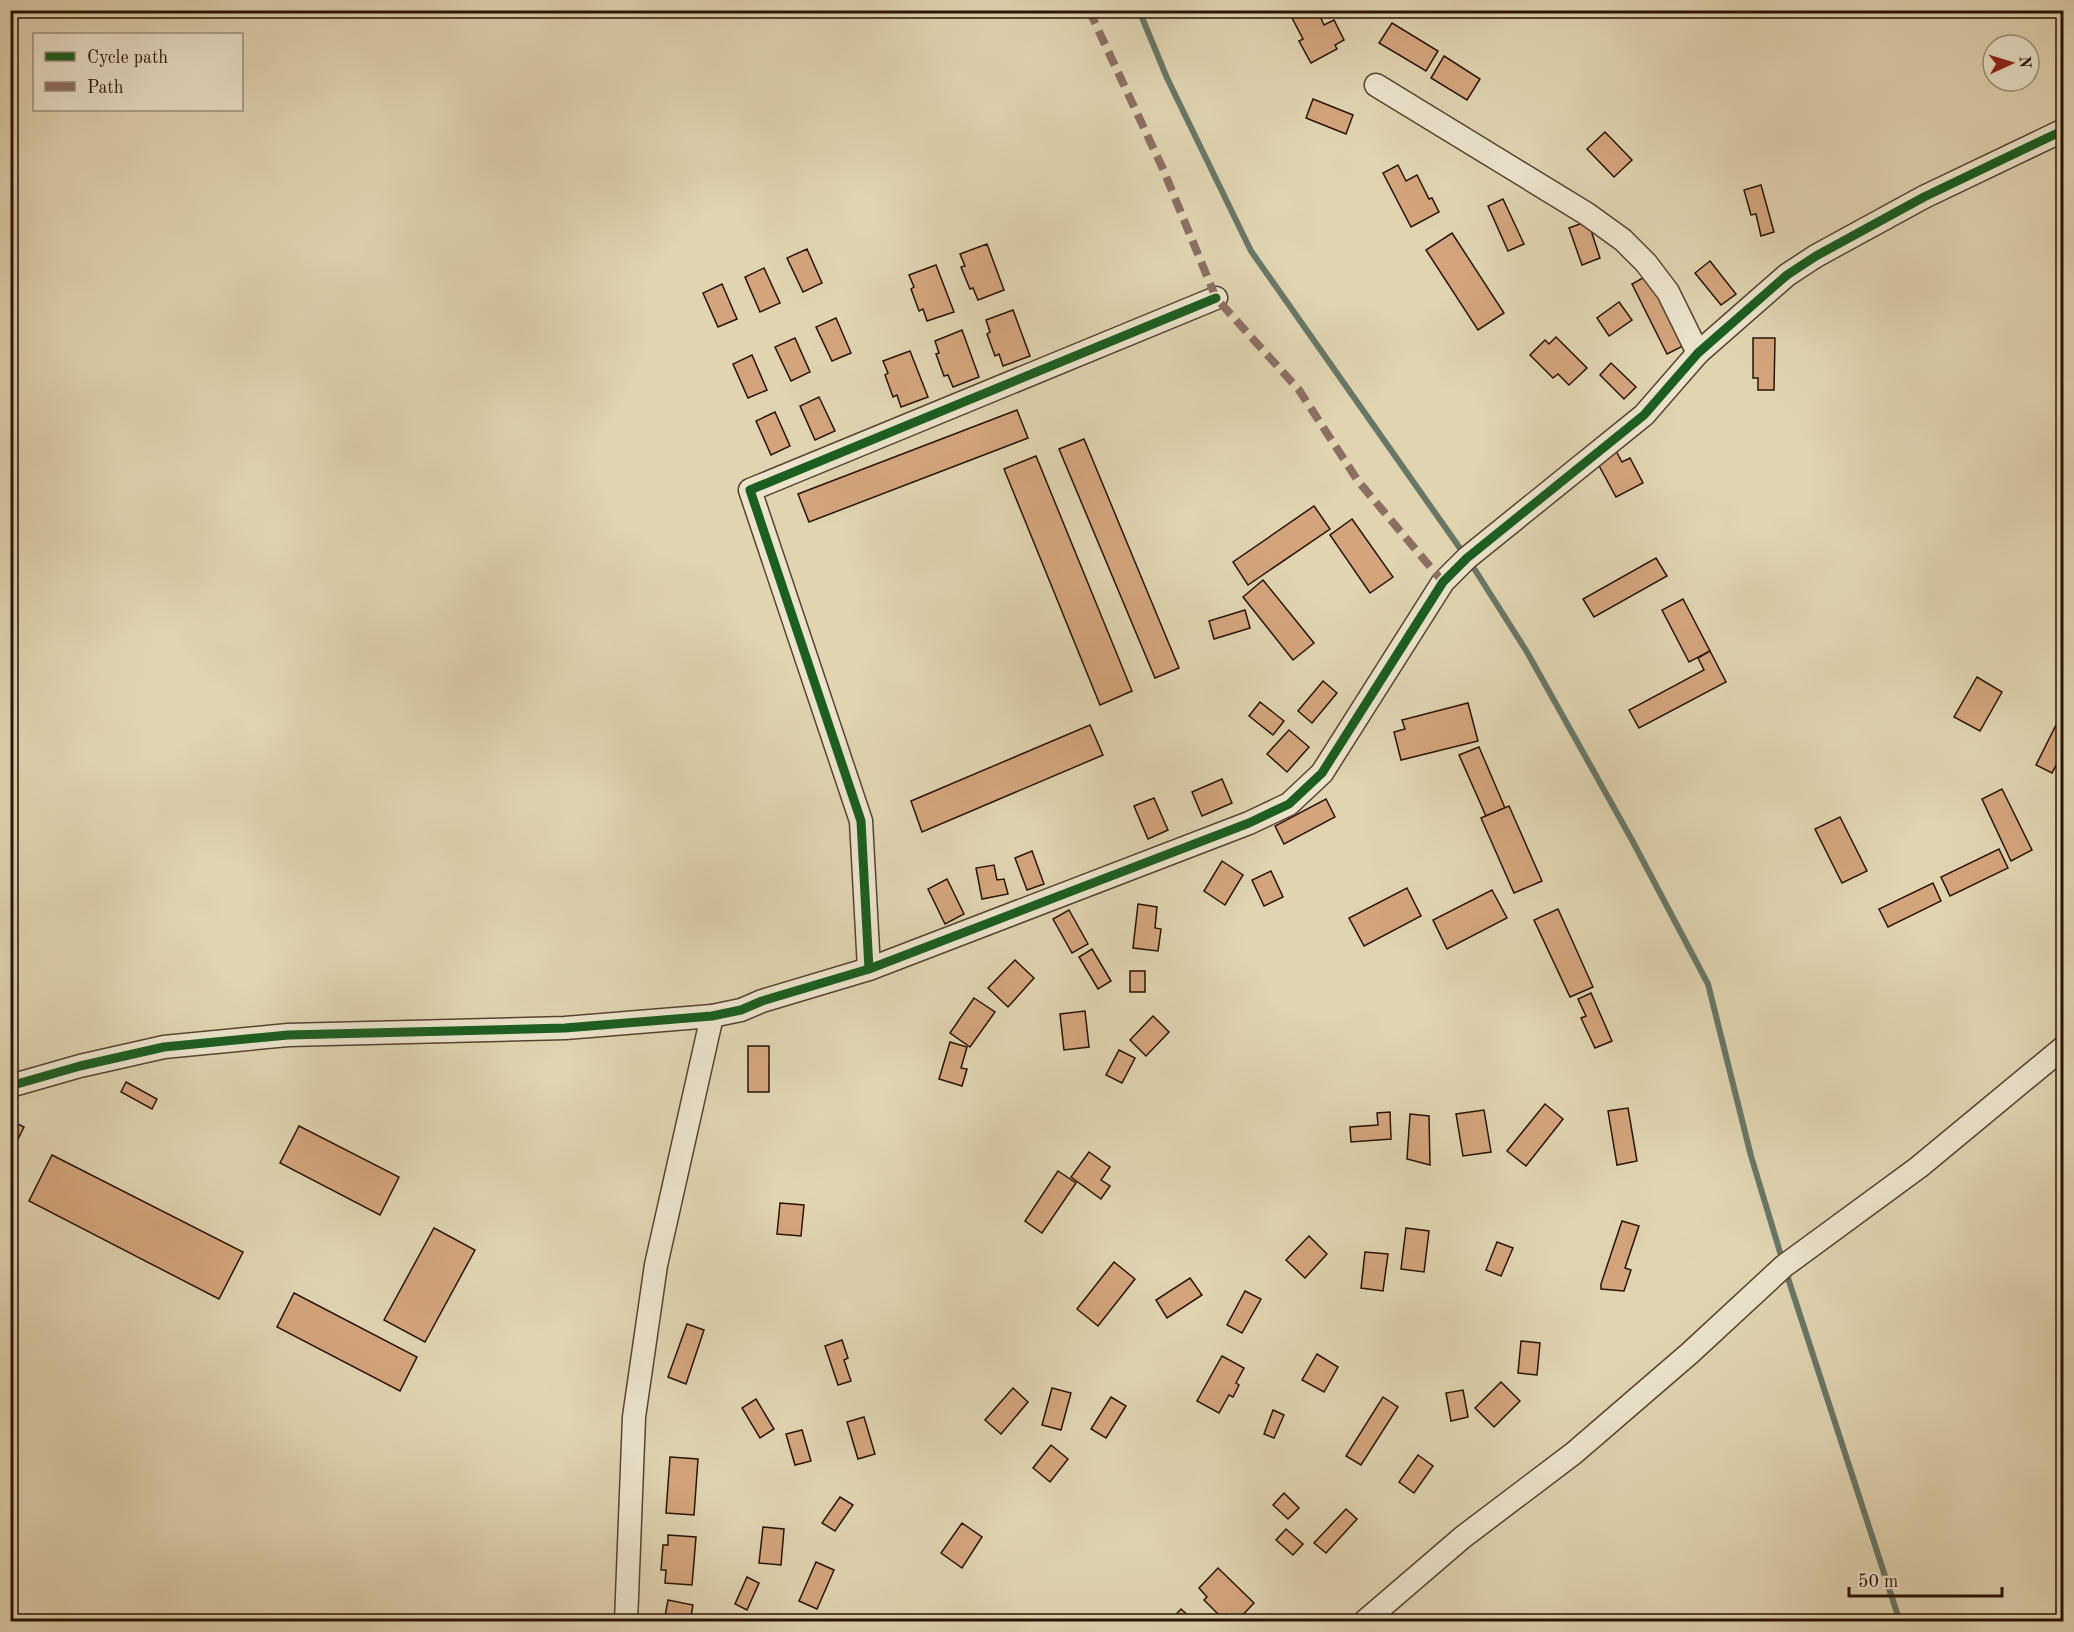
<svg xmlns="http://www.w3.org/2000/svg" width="2074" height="1632" viewBox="0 0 2074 1632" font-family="'Old Standard TT',serif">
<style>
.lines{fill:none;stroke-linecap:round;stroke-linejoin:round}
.stream{stroke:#697666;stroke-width:6}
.building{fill:#d4a57d;stroke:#291305;stroke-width:1.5}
.minor-casing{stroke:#574330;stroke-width:25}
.minor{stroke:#ebe3cc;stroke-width:22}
.quiet{stroke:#8d6e63;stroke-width:8;stroke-dasharray:15 8;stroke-linecap:butt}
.cycleway-casing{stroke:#ebe3cc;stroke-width:13}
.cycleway{stroke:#1b5e20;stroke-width:9}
</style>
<rect width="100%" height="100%" fill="#e0d4b1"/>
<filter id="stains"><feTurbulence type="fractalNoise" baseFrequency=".00333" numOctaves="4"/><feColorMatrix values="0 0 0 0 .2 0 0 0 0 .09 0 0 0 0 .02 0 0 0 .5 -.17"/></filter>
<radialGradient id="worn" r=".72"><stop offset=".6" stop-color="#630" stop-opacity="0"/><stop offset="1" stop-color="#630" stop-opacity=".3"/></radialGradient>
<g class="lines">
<g class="stream">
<polyline points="1139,10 1167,78 1251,251 1464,554"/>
<polyline points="1470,562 1527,652 1632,840 1708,984 1751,1156 1783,1262"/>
<polyline points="1786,1272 1900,1622"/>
</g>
</g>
<g class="building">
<polygon points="1302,10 1317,10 1324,25 1334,20 1344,40 1335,45 1337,49 1311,63 1299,41 1303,39 1291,16"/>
<polygon points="1392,23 1438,51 1426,71 1379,43"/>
<polygon points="1444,56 1480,79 1467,100 1431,78"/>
<polygon points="1313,99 1353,115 1346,134 1306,118"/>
<polygon points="1605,132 1632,160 1614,177 1587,149"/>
<polygon points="1398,165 1406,181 1417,175 1429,199 1432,198 1439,212 1411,227 1383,173"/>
<polygon points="1761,185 1774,232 1761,236 1756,214 1751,215 1744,190"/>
<polygon points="1503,199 1524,244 1508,251 1488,206"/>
<polygon points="1588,221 1600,258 1582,265 1569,228"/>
<polygon points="1452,233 1504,313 1478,330 1426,250"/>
<polygon points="987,244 1004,290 978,300 973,288 970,289 961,267 965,266 960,254"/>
<polygon points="807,249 822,283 803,292 787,258"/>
<polygon points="1710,261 1736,294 1721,305 1695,273"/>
<polygon points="936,265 954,312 927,321 923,309 919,311 911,289 914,287 909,275"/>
<polygon points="764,268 780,303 760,312 745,277"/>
<polygon points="1650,274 1685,345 1667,354 1632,284"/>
<polygon points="722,284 737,319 718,327 703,293"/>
<polygon points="1619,302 1632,320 1609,336 1597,318"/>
<polygon points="1013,310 1030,356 1003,366 999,354 995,356 987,334 990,332 986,320"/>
<polygon points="836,318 851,353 832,361 816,327"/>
<polygon points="962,330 979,377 953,387 948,375 944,376 936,354 939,353 935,341"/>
<polygon points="1556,337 1587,368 1569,385 1558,374 1553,378 1530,355 1545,340 1549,344"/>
<polygon points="795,338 810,372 791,381 775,347"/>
<polygon points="1753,338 1775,338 1774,390 1758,390 1758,378 1753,378"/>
<polygon points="910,351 928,397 901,407 897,395 893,397 885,375 888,373 883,361"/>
<polygon points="752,355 767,390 748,398 733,364"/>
<polygon points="1611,363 1636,387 1624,399 1600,375"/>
<polygon points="819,397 835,431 815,440 800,406"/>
<polygon points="1017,410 1028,438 809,522 798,494"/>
<polygon points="775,412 790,446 771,455 756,421"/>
<polygon points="1084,439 1179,668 1155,678 1059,449"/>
<polygon points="1616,451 1622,462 1630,458 1643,483 1616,497 1597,462"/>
<polygon points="1036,456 1132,691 1100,705 1004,469"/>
<polygon points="1314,506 1330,529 1248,585 1233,562"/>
<polygon points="1352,519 1393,577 1370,593 1330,535"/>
<polygon points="1656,558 1667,576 1594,617 1583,599"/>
<polygon points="1263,580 1314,643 1293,660 1243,597"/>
<polygon points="1683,599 1710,651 1689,662 1662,610"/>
<polygon points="1245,610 1250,628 1214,639 1209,621"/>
<polygon points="1710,651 1726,682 1639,728 1629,710 1704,670 1698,658"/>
<polygon points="1977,677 2002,692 1980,731 1954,717"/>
<polygon points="1323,681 1337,693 1312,723 1298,711"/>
<polygon points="1260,702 1284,721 1273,735 1249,716"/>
<polygon points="1468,703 1478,741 1401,760 1394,732 1405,729 1402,720"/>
<polygon points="2062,713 2064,750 2052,773 2036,765"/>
<polygon points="1090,725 1103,755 922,832 911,801"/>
<polygon points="1289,730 1309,747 1287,772 1267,754"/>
<polygon points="1479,747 1505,808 1486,816 1459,755"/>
<polygon points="1222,779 1232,803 1202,816 1192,792"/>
<polygon points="2002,789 2032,850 2011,861 1982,799"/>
<polygon points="1154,798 1168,830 1148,839 1134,806"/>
<polygon points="1326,799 1335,817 1284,844 1275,826"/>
<polygon points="1509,806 1542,881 1514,893 1481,818"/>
<polygon points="1840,817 1867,871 1842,883 1815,829"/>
<polygon points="1999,849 2008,868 1950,896 1941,877"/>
<polygon points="1032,851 1044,884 1027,890 1015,858"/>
<polygon points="1222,861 1243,875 1225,905 1204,891"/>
<polygon points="994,865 997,880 1004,879 1008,894 982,899 976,868"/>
<polygon points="1271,871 1283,897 1264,906 1252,880"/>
<polygon points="947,879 964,914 945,924 928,889"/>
<polygon points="1933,883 1941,901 1888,927 1879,909"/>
<polygon points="1407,888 1421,916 1364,946 1349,918"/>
<polygon points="1492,890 1507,918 1447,949 1433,920"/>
<polygon points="1138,904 1157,907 1155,928 1161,929 1158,951 1133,948"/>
<polygon points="1558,909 1593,987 1570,997 1534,920"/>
<polygon points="1069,910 1088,944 1072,953 1053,919"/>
<polygon points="1092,949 1111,981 1098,989 1079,957"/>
<polygon points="1015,960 1034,978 1008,1007 988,988"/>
<rect x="1130" y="971" width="15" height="21"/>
<polygon points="1591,993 1612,1041 1595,1048 1581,1018 1586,1016 1578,999"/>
<polygon points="974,998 995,1012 970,1047 950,1033"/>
<polygon points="1085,1011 1089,1047 1064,1050 1060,1014"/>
<polygon points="1153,1016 1169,1032 1146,1056 1130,1040"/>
<polygon points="950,1042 967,1047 961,1068 967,1069 962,1086 939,1079"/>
<rect x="748" y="1046" width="21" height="46"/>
<polygon points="1119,1050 1135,1058 1122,1083 1106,1075"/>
<polygon points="126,1082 157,1099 152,1109 121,1092"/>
<polygon points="1545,1104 1563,1119 1526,1166 1507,1151"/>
<polygon points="1628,1108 1637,1161 1617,1165 1608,1111"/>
<polygon points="1484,1110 1491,1152 1463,1156 1456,1114"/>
<polygon points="1390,1112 1391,1139 1351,1142 1350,1127 1378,1125 1377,1113"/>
<polygon points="1410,1114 1429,1116 1430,1165 1407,1159"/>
<polygon points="10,1120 24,1127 10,1155"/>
<polygon points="299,1126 399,1177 380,1215 280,1163"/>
<polygon points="1089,1152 1110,1167 1101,1180 1110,1186 1101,1199 1071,1177"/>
<polygon points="52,1155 243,1252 219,1299 29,1201"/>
<polygon points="1058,1171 1076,1183 1042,1233 1025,1221"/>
<polygon points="780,1203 804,1205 801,1236 777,1234"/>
<polygon points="1622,1221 1639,1226 1625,1268 1631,1270 1624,1291 1601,1289 1601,1284"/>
<polygon points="434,1228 475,1250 425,1342 384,1320"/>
<polygon points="1406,1228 1429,1231 1424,1272 1401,1269"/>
<polygon points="1309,1236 1327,1254 1305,1278 1286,1260"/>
<polygon points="1497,1242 1513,1248 1501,1276 1486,1270"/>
<polygon points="1365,1252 1388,1254 1383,1291 1361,1288"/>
<polygon points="1114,1262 1135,1279 1098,1326 1077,1309"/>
<polygon points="1190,1278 1202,1295 1167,1318 1156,1300"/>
<polygon points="1245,1291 1261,1299 1242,1333 1227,1325"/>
<polygon points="294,1293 417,1357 400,1391 277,1327"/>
<polygon points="687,1324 704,1330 686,1384 668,1377"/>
<polygon points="842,1340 848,1358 844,1360 851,1381 838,1385 825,1346"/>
<polygon points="1521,1341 1540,1343 1537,1375 1518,1373"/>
<polygon points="1317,1354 1338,1367 1324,1392 1302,1380"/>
<polygon points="1222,1356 1244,1368 1236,1383 1239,1385 1233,1397 1229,1395 1219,1413 1197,1401"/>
<polygon points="1501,1382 1520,1401 1494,1427 1475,1408"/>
<polygon points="1013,1388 1028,1402 1001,1434 985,1420"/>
<polygon points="1052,1388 1071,1393 1061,1430 1042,1425"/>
<polygon points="1463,1390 1468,1417 1451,1421 1446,1393"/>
<polygon points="1111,1397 1126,1406 1106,1438 1091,1429"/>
<polygon points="1383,1397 1398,1407 1361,1465 1346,1456"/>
<polygon points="756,1399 774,1429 760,1438 742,1408"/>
<polygon points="1273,1410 1284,1415 1274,1438 1264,1434"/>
<polygon points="864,1417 875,1454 858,1459 847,1422"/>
<polygon points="802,1430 811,1461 795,1465 786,1434"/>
<polygon points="1051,1445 1068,1459 1050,1482 1033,1468"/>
<polygon points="1418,1455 1433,1466 1414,1493 1399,1482"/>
<polygon points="670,1457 698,1459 694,1515 666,1513"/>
<polygon points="1284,1493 1299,1508 1288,1519 1273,1505"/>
<polygon points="840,1497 853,1505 835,1531 822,1523"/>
<polygon points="1346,1509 1357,1519 1326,1553 1314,1543"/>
<polygon points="962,1523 982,1537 962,1568 941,1553"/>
<polygon points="763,1527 784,1529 781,1565 759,1563"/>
<polygon points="1286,1529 1303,1544 1293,1555 1276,1540"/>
<polygon points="668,1535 696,1537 692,1585 665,1583 666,1570 661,1570 663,1545 668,1545"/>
<polygon points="816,1562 834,1570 817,1609 799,1601"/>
<polygon points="1218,1568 1254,1603 1236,1622 1234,1622 1226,1614 1222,1618 1204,1600 1207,1597 1199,1588"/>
<polygon points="747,1577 759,1583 747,1610 735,1604"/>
<polygon points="668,1600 693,1605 690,1622 664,1622"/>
<polygon points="1181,1609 1195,1622 1169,1622"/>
</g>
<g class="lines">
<g class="minor-casing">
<g id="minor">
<polyline points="1376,85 1587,214 1623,240 1646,263 1668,292 1698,353"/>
<polyline points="869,969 861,821 750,490 1216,298"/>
<polyline points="10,1086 80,1066 164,1047 288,1035 565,1028 712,1016 741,1010 762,1001 869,969 1249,823 1289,804 1322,773 1443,582 1467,558 1644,415 1698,353 1787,275 1816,256 1924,197 2064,130"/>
<polyline points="626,1622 634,1417 656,1265 712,1016"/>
<polyline points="1364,1622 1463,1537 1574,1453 1690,1353 1784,1266 1919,1167 2064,1047"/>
</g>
</g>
<use href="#minor" class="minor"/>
<polyline class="quiet" points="1089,10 1163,169 1216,298 1299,390 1358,481 1443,582"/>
<g class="cycleway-casing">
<g id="cycleway">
<polyline points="869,969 861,821 750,490 1216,298"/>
<polyline points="10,1086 80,1066 164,1047 288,1035 565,1028 712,1016 741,1010 762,1001 869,969 1249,823 1289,804 1322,773 1443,582 1467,558 1644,415 1698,353 1787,275 1816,256 1924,197 2064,130"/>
</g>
</g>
<use href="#cycleway" class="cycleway"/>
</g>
<rect width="2074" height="1632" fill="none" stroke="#e0d4b1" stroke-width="36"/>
<rect x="12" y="12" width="2050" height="1608" fill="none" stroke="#291305" stroke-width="3"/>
<rect x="18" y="18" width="2038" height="1596" fill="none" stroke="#291305" stroke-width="1.5"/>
<rect x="33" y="33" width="210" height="78" fill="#ebe3cc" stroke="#9d907c" stroke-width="1.5"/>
<rect x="45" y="52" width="30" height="9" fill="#1b5e20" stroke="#9d907c" stroke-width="1.5"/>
<text x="87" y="63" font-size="18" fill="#291305">Cycle path</text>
<rect x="45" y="82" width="30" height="9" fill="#8d6e63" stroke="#9d907c" stroke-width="1.5"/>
<text x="87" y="93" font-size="18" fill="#291305">Path</text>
<g transform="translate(2011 63) rotate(86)"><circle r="28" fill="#ebe3cc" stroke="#9d907c" stroke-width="1.5"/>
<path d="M0-4.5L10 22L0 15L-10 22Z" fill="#8f2418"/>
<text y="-9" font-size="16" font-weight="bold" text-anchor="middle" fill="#291305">N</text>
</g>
<path d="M1849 1587v9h153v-9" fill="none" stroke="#291305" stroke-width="3"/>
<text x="1858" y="1587" font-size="18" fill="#291305" stroke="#ebe3cc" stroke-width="4.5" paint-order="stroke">50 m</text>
<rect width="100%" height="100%" filter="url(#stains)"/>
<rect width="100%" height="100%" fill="url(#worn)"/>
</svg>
